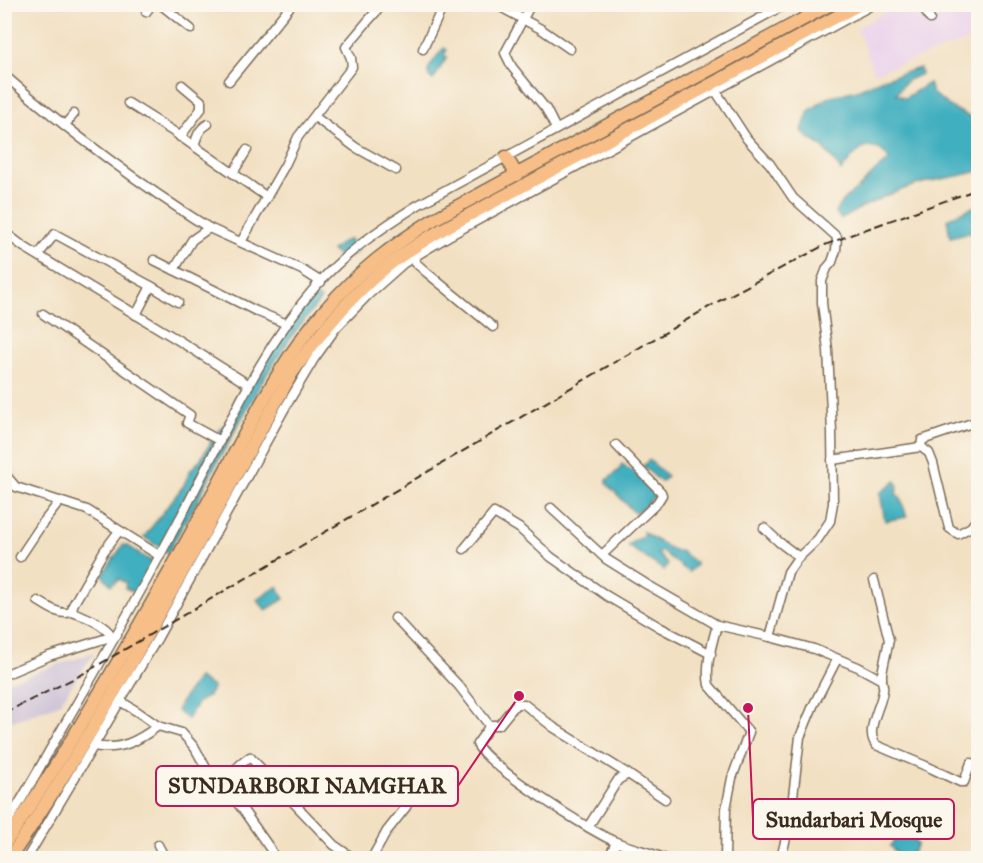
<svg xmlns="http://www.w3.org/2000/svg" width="983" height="863" viewBox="0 0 983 863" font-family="'IM FELL Great Primer',serif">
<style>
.built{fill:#ead1ec}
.industrial{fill:#cabfd6}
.water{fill:#41afbf;stroke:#3e6c6e;stroke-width:1.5}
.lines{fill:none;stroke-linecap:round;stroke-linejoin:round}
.minor-casing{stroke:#7b6a57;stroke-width:11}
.highway-casing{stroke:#7b6a57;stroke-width:15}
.minor{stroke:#fff;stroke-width:8}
.highway{stroke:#f7be88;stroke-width:12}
.rail{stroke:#3b2a1e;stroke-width:2;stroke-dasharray:9 4.5;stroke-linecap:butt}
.leader{fill:none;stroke:#c2185b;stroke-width:2}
.callout-dot{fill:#c2185b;stroke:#fbf7ec;stroke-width:2}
.callout{fill:#fbf7ec;stroke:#c2185b;stroke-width:2}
.callout-label{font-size:22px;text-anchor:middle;font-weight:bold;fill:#3b2a1e}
</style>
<rect width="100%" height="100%" fill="#fbf7ec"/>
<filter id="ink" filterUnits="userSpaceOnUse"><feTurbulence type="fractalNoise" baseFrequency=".0167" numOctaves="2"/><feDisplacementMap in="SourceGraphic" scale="12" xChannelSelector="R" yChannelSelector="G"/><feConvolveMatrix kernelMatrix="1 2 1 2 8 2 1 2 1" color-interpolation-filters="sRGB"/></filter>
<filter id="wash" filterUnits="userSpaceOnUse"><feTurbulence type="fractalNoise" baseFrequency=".008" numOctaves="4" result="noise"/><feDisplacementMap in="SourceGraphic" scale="24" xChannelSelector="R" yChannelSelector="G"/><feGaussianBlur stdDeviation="1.35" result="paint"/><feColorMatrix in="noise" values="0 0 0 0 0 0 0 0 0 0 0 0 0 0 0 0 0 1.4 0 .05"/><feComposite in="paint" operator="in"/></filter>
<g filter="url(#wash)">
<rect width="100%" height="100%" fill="#f2e0c2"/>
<polygon class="built" points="897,5 978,5 978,37 874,73 857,28"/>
<polygon class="industrial" points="95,652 59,704 5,724 5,683"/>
<g class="water">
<path d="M444 48 447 50 444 55 447 57 433 80C430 77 427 76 428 71 429 66 440 52 444 48Z"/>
<path d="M920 68 921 74 906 81 896 94 905 98 929 83 932 93 952 108 970 117 978 107V171C959 177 938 179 919 184 891 192 866 204 841 219L835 212 845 198 859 188 875 171 889 160C883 148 877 148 865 147L854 155 841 171C835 162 827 149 817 143 808 137 809 140 802 130L809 111 829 97 857 90 883 79Z"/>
<polygon points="978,206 978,230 950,237 947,219 973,207"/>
<polygon points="350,239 357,252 342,261 332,250 343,242"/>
<polygon points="311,291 321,299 291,337 263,380 212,472 200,497 183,525 168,553 144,537 184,485 190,471 200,460 217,433 231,417 235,399 280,339"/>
<polygon points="649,460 667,476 661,482 643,466"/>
<polygon points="622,464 635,473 656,495 643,508 635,513 607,484 607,480 619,470"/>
<polygon points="896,481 898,486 896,494 900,497 907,517 885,521 880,493 891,485 892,483"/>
<path d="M643 532 664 545 675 551H680L696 563V565L689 572 661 551 658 554 668 564 664 570 628 546C634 539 637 541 644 536Z"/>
<path d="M123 545C132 546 133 550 141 555 146 559 150 559 155 563L135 592 125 588 126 583 119 579 111 585 102 575Z"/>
<polygon points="278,586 284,599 266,610 257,600"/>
<polygon points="198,678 213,687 208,696 198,702 187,719 177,711 180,703"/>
<path d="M906 836 911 838 917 844 910 858C902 859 895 852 890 846L896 838Z"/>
</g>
</g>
<g filter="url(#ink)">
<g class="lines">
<g class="minor-casing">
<g id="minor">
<polyline points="160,4 191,29"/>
<polyline points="495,4 541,29 570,49"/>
<polyline points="531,4 505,53 512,67 546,109 556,129"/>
<polyline points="921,4 930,19"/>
<polyline points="146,12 152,4"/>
<polyline points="423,49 444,4"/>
<path d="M4 75C70 132 136 182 209 228"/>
<polyline points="229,81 292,4"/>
<path d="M715 90 747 139 770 164 793 198 837 237 836 250 832 262 827 268 822 281V303L828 350 832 432 833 503 830 521 818 539 797 559 788 572 770 637 717 625C712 644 705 666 709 685L749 732 732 778 726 809 725 858"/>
<polyline points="128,103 174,132 267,197"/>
<polyline points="315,117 355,147 396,170"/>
<polyline points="64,126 74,114"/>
<polyline points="180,137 201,109 201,101 182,85"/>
<path d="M194 146C197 136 199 129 208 124"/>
<polyline points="233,173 247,150"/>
<polyline points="4,232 24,247 178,340 249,385"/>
<polyline points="241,242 285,165 298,137 352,67 351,58 346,47 367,22 382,5"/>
<polyline points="38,255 55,234 151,286 136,315"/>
<polyline points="413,258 416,263 426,272 493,327"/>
<polyline points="154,260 256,311 287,324"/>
<polyline points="174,270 192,240 209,228 302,270 321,282"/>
<polyline points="151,286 178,302"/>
<polyline points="43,314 190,415 187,423 220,441"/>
<polyline points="921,447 922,440 978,421"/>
<polyline points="832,460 921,447 929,453 933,463 949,528 958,534 971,527 978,518"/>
<polyline points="4,473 16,487 87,510 160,556"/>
<polyline points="551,508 606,559 646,584 717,625"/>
<polyline points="764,528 779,542 799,557"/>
<polyline points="464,549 494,513 519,528 551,557 607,596 661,628 711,654"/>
<polyline points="602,555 657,503 662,495 661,492 616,445"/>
<polyline points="20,557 42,524 60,501"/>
<polyline points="874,580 889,640 882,673 882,680"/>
<path d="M38 601C49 607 59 616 72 612 86 617 103 623 112 636"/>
<polyline points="72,612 73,605 104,551 119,531"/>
<path d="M395 618 459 686 489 725 487 730 477 744C486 765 591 832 616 842 631 848 649 852 664 858"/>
<path d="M770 637 814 649 858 667 882 680C882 682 884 688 883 690 882 706 864 730 876 745L926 766 960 782H964L971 763"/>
<polyline points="4,675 49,656 117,635"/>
<polyline points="120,701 138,712 158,726 182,733 195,748 206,768 221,783"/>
<polyline points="489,725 499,725 516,704 524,704 553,727 628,774"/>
<path d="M94 746C120 751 138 741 158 726"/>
<path d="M4 827C23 799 38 770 55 741 98 668 139 595 179 520 222 441 256 355 316 286 345 253 381 228 418 205L786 4"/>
<polyline points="588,827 618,780 628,774 665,799"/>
<polyline points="158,845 165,858"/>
<polyline points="27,858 157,639 286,406 314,359 336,328 368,295 404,263 447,237 874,4"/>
<polyline points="274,858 271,850 243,810 221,783 242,763 250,757 334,845 353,858"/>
<polyline points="372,858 387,831 406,807 409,799"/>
<polyline points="609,858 616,842"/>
<polyline points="781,858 790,822 800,737 813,706 837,659"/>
</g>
</g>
<g class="highway-casing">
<g id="highway">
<polyline points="506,157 517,175"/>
<path d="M4 845C65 755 119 661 173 566 196 525 218 484 240 443 265 396 289 350 325 310 358 271 393 245 436 218L831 4"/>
<path d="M10 858C115 703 201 536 292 373 319 334 348 298 385 268 403 253 423 241 443 229L860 4"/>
</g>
</g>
<use href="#minor" class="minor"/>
<use href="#highway" class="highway"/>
<polyline class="rail" points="4,713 81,675 719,301 825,245 853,234 978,189"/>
</g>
</g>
<path class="leader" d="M519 696L458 786M748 708L753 819"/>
<g class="callout-dot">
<circle cx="519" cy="696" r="6"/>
<circle cx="748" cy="708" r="6"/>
</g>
<g class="callout">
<rect x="156" y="766" width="302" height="40" rx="6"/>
<rect x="753" y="799" width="201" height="40" rx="6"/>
</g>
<g class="callout-label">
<text x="307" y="793">SUNDARBORI NAMGHAR</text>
<text x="854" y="827">Sundarbari Mosque</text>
</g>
<rect width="983" height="863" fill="none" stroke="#fbf7ec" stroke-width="24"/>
</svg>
